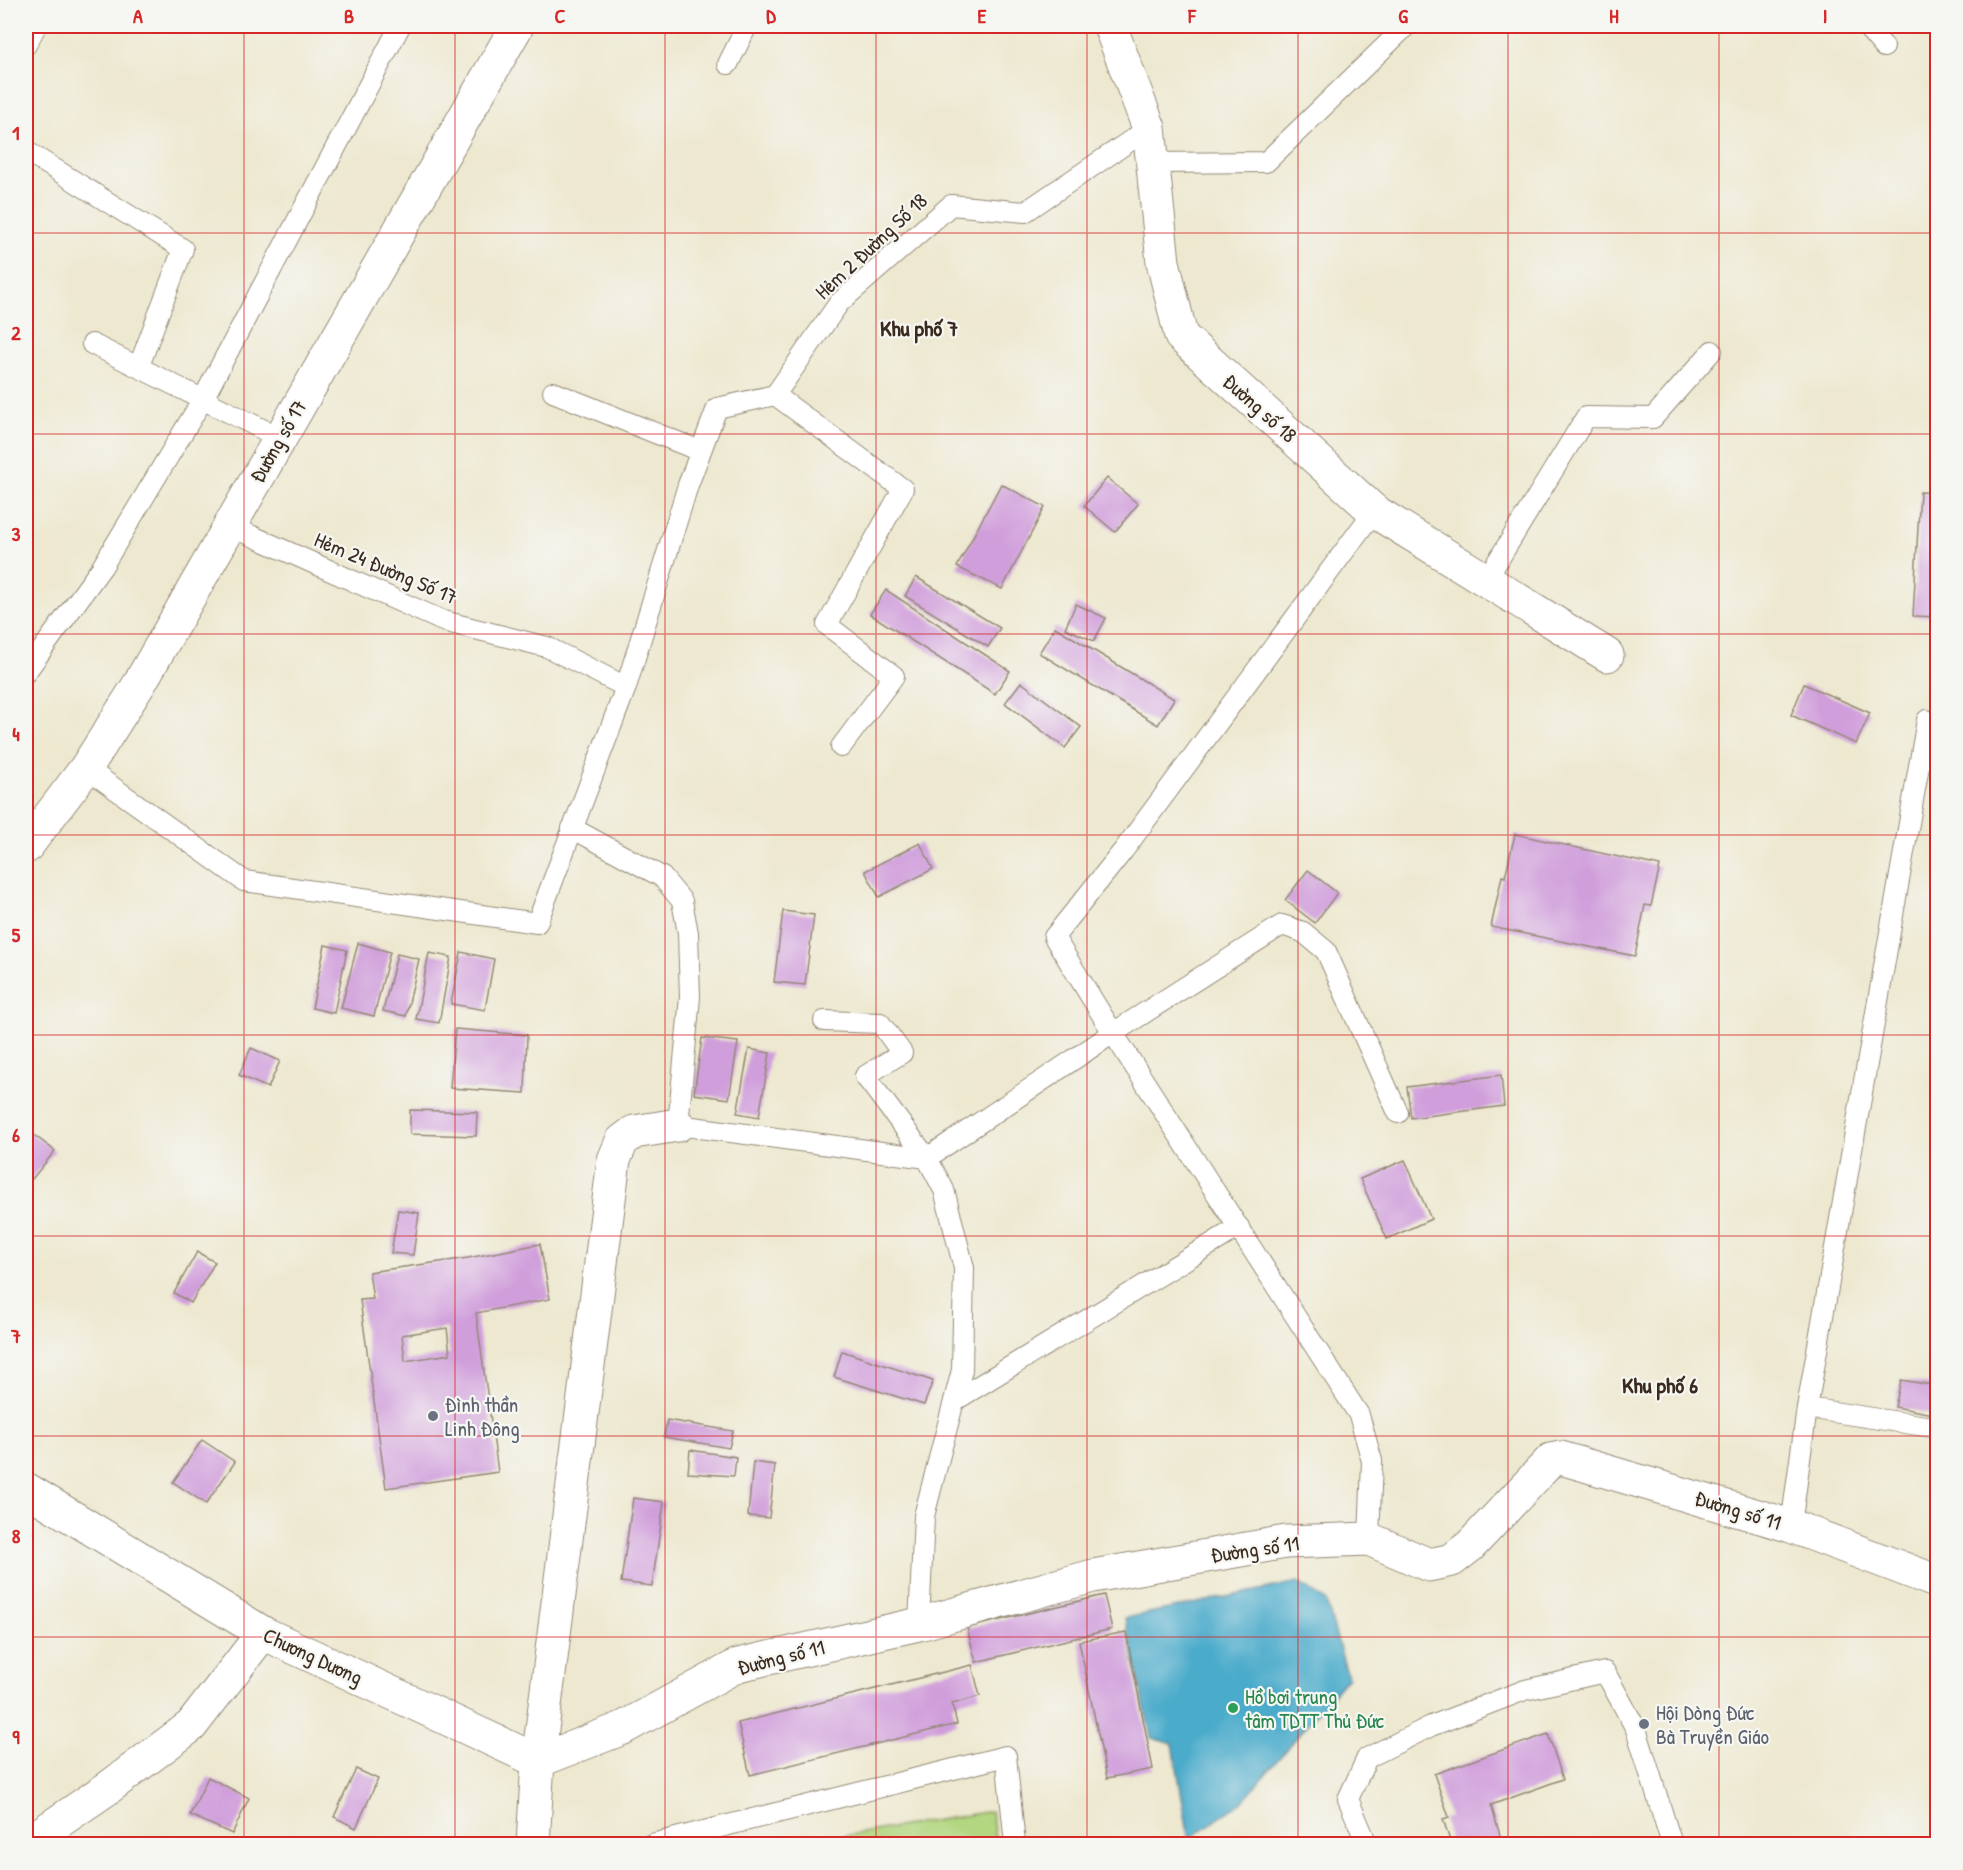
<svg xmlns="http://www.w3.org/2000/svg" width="1963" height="1870" viewBox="0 0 1963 1870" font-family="'Patrick Hand',sans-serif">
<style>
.green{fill:#b2d780;stroke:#76804f;stroke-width:1.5}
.water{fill:#4cabcb;stroke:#446a74;stroke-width:1.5}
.building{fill:#d09edb;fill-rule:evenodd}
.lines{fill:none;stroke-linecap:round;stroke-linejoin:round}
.service-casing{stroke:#948976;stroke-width:22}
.minor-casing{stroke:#948976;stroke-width:35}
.tertiary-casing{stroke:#948976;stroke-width:35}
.service{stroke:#fff;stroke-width:20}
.minor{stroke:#fff;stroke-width:33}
.tertiary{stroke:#fff;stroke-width:33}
.grid{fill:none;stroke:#d62828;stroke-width:1.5;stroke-opacity:0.55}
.worship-dot{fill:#6b7280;stroke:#f6f6f2;stroke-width:2}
.leisure-dot{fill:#2e9e5b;stroke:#f6f6f2;stroke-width:2}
.labels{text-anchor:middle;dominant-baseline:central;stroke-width:4.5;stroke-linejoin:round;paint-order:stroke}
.street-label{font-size:21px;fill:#3b2a1e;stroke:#f6f6f2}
.worship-label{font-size:21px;fill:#5b616d;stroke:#f6f6f2;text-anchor:start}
.leisure-label{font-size:21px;fill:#27864d;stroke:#f6f6f2;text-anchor:start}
.neighbourhood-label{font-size:22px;font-weight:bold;fill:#3b2a1e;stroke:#f6f6f2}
.neatline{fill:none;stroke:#d62828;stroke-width:2}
.grid-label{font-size:20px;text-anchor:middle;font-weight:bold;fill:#d62828}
</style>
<rect width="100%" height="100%" fill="#f6f6f2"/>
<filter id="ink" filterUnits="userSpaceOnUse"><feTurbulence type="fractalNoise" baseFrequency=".0167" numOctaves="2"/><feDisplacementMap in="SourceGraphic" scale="12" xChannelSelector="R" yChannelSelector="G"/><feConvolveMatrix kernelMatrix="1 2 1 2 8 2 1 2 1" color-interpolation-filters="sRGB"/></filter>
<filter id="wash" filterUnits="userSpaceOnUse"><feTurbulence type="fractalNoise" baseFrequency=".008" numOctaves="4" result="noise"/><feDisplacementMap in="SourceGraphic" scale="24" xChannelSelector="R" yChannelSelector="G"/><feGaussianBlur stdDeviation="1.35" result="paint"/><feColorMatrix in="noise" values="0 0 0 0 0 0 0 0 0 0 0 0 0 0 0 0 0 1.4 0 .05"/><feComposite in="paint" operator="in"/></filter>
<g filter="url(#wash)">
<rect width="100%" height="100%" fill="#ede8cf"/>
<polygon class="green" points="991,1811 996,1844 797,1844"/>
<polygon class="water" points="1298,1582 1326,1601 1348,1677 1241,1803 1189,1839 1173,1744 1151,1738 1125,1618"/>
<g id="blocks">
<g class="building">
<polygon points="1107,478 1138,504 1115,532 1084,506"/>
<polygon points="1001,484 1045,507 1002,589 957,567"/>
<polygon points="1920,492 1938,493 1938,617 1913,616"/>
<polygon points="916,577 1000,628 988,647 905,596"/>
<polygon points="886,590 1010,671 995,694 870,614"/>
<polygon points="1076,604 1106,618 1094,641 1065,628"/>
<polygon points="1055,627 1174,699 1158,725 1039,653"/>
<polygon points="1021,682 1081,727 1065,748 1005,703"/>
<polygon points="1804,684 1870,713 1856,744 1791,715"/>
<polygon points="1515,834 1660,866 1651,906 1645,905 1635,956 1491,927 1502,876 1505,877"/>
<polygon points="920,843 933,869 879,897 865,871"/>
<polygon points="1308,870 1337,893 1315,923 1285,900"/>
<polygon points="783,911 814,915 805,985 774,982"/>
<polygon points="358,943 390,952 374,1016 341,1008"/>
<polygon points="325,945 347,950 334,1013 312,1008"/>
<polygon points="461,952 494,959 485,1010 451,1004"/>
<polygon points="429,953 451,957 439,1023 416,1019"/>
<polygon points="397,954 419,959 406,1016 383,1011"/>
<polygon points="455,1029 527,1035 525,1093 450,1088"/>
<polygon points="702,1038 738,1042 729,1099 694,1094"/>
<polygon points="251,1048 280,1061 268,1088 239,1075"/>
<polygon points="749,1049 770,1053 759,1117 737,1113"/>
<polygon points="1501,1075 1504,1106 1411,1118 1407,1087"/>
<polygon points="410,1110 477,1112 476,1136 410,1134"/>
<polygon points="26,1129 55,1151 28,1184 26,1182"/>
<polygon points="1405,1160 1431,1219 1387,1239 1360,1179"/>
<polygon points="398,1210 419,1213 413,1255 391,1253"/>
<path d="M540 1244 550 1299 476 1313 498 1472 386 1488 360 1300 373 1299 369 1272 468 1258ZM447 1328 450 1354 405 1361 402 1335Z"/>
<polygon points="197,1252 215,1262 191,1303 174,1293"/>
<polygon points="842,1351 933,1381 924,1405 834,1377"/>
<polygon points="1901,1380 1938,1386 1938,1415 1895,1407"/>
<polygon points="667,1420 733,1431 729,1448 664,1437"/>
<polygon points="202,1440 235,1462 206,1504 173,1482"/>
<polygon points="690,1450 736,1457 734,1476 688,1473"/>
<polygon points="753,1462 775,1465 769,1518 748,1516"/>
<polygon points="633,1498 664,1502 652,1586 621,1582"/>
<polygon points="1104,1595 1112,1629 976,1662 967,1628"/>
<polygon points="1126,1632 1153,1769 1107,1778 1079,1641"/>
<polygon points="972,1665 980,1696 952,1704 957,1724 750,1775 738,1723"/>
<polygon points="1548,1734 1563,1779 1491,1805 1502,1842 1494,1844 1451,1844 1443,1819 1449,1817 1434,1774"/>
<polygon points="356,1769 378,1779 356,1828 334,1817"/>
<polygon points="208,1777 249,1798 232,1834 190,1815"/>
</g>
</g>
</g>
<g filter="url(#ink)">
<use href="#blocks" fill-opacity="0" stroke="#948976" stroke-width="1.5"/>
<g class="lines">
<g class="service-casing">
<g id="service">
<polyline points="1866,26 1884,47"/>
<polyline points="26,45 36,26"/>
<polyline points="728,64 747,26"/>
<polyline points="26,151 183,249 139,366"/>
<polyline points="1153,163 1266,162 1406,26"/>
<polyline points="92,344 280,438"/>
<polyline points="553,392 700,451"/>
<polyline points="775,395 903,489 827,625 894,676 841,747"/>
<polyline points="230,526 443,621 547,647 626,687"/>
<polyline points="1486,580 1586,417 1653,418 1712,351"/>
<polyline points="26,672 102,567 203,399 400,26"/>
<polyline points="86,768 244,881 537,923 626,687 688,485 717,408 775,395 839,303 951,205 1025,212 1149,128"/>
<polyline points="572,828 662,877 682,901 688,933 690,997 678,1125 927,1158 944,1190 964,1268 962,1370 924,1516 919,1624"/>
<polyline points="824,1021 880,1023 902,1053 865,1076 927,1158 1113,1033 1282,925 1303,932 1326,951 1398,1113"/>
<polyline points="954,1401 1239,1227"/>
<polyline points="1807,1408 1938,1428"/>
<polyline points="1791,1526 1807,1408 1927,720"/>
<polyline points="1369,1539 1372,1461 1359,1415 1113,1033 1054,937 1123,851 1374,511"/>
<polyline points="652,1844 1006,1756 1015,1844"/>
<polyline points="1367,1844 1348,1799 1367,1758 1431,1726 1525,1690 1605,1672 1636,1729 1672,1844"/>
</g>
</g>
<g class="minor-casing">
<g id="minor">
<polyline points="1110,26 1149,128 1163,262 1181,336 1374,511 1607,655"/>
<polyline points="678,1125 634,1132 622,1141 614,1160 538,1761 623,1728 738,1665 919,1624 1093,1576 1286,1542 1369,1539 1429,1565 1452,1560 1470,1546 1551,1460 1561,1458 1791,1526 1938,1582"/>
<polyline points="26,1844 108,1788 191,1726 263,1633"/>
</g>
</g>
<g class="tertiary-casing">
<g id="tertiary">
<polyline points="26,847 86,768 138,686 517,26"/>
<polyline points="26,1489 263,1633 538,1761 533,1844"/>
</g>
</g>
<use href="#service" class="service"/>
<use href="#minor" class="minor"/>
<use href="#tertiary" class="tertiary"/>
</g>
</g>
<path class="grid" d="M244 26V1844M455 26V1844M665 26V1844M876 26V1844M1087 26V1844M1298 26V1844M1508 26V1844M1719 26V1844M26 233H1938M26 434H1938M26 634H1938M26 835H1938M26 1035H1938M26 1236H1938M26 1436H1938M26 1637H1938"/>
<g class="worship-dot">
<circle cx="433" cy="1416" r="6"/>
<circle cx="1644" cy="1724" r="6"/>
</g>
<circle class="leisure-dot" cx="1233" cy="1708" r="6"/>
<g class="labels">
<g class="street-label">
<text transform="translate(871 246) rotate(-43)">Hẻm 2 Đường Số 18</text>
<text transform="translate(1260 408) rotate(42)">Đường số 18</text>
<text transform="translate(278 441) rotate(-60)">Đường số 17</text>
<text transform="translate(386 568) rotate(23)">Hẻm 24 Đường Số 17</text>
<text transform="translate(1738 1510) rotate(17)">Đường số 11</text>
<text transform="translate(1255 1549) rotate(-8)">Đường số 11</text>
<text transform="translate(313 1656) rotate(25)">Chương Dương</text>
<text transform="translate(781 1657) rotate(-14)">Đường số 11</text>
</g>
<g class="worship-label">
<text x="445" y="1404">Đình thần<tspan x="445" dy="24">Linh Đông</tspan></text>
<text x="1656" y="1712">Hội Dòng Đức<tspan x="1656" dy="24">Bà Truyền Giáo</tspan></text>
</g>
<g class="leisure-label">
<text x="1245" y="1696">Hồ bơi trung<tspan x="1245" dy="24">tâm TDTT Thủ Đức</tspan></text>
</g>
<g class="neighbourhood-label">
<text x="919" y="328">Khu phố 7</text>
<text x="1660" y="1385">Khu phố 6</text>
</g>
</g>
<rect width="1963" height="1870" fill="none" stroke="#f6f6f2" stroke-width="66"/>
<rect x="33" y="33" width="1897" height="1804" class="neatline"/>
<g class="grid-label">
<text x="138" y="23">A</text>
<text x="349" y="23">B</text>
<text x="560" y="23">C</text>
<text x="771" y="23">D</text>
<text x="982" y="23">E</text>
<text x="1192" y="23">F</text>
<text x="1403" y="23">G</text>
<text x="1614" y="23">H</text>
<text x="1825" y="23">I</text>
<text x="16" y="140">1</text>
<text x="16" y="340">2</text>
<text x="16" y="541">3</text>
<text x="16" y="741">4</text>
<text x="16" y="942">5</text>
<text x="16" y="1142">6</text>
<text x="16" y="1343">7</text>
<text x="16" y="1543">8</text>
<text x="16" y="1744">9</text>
</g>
</svg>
